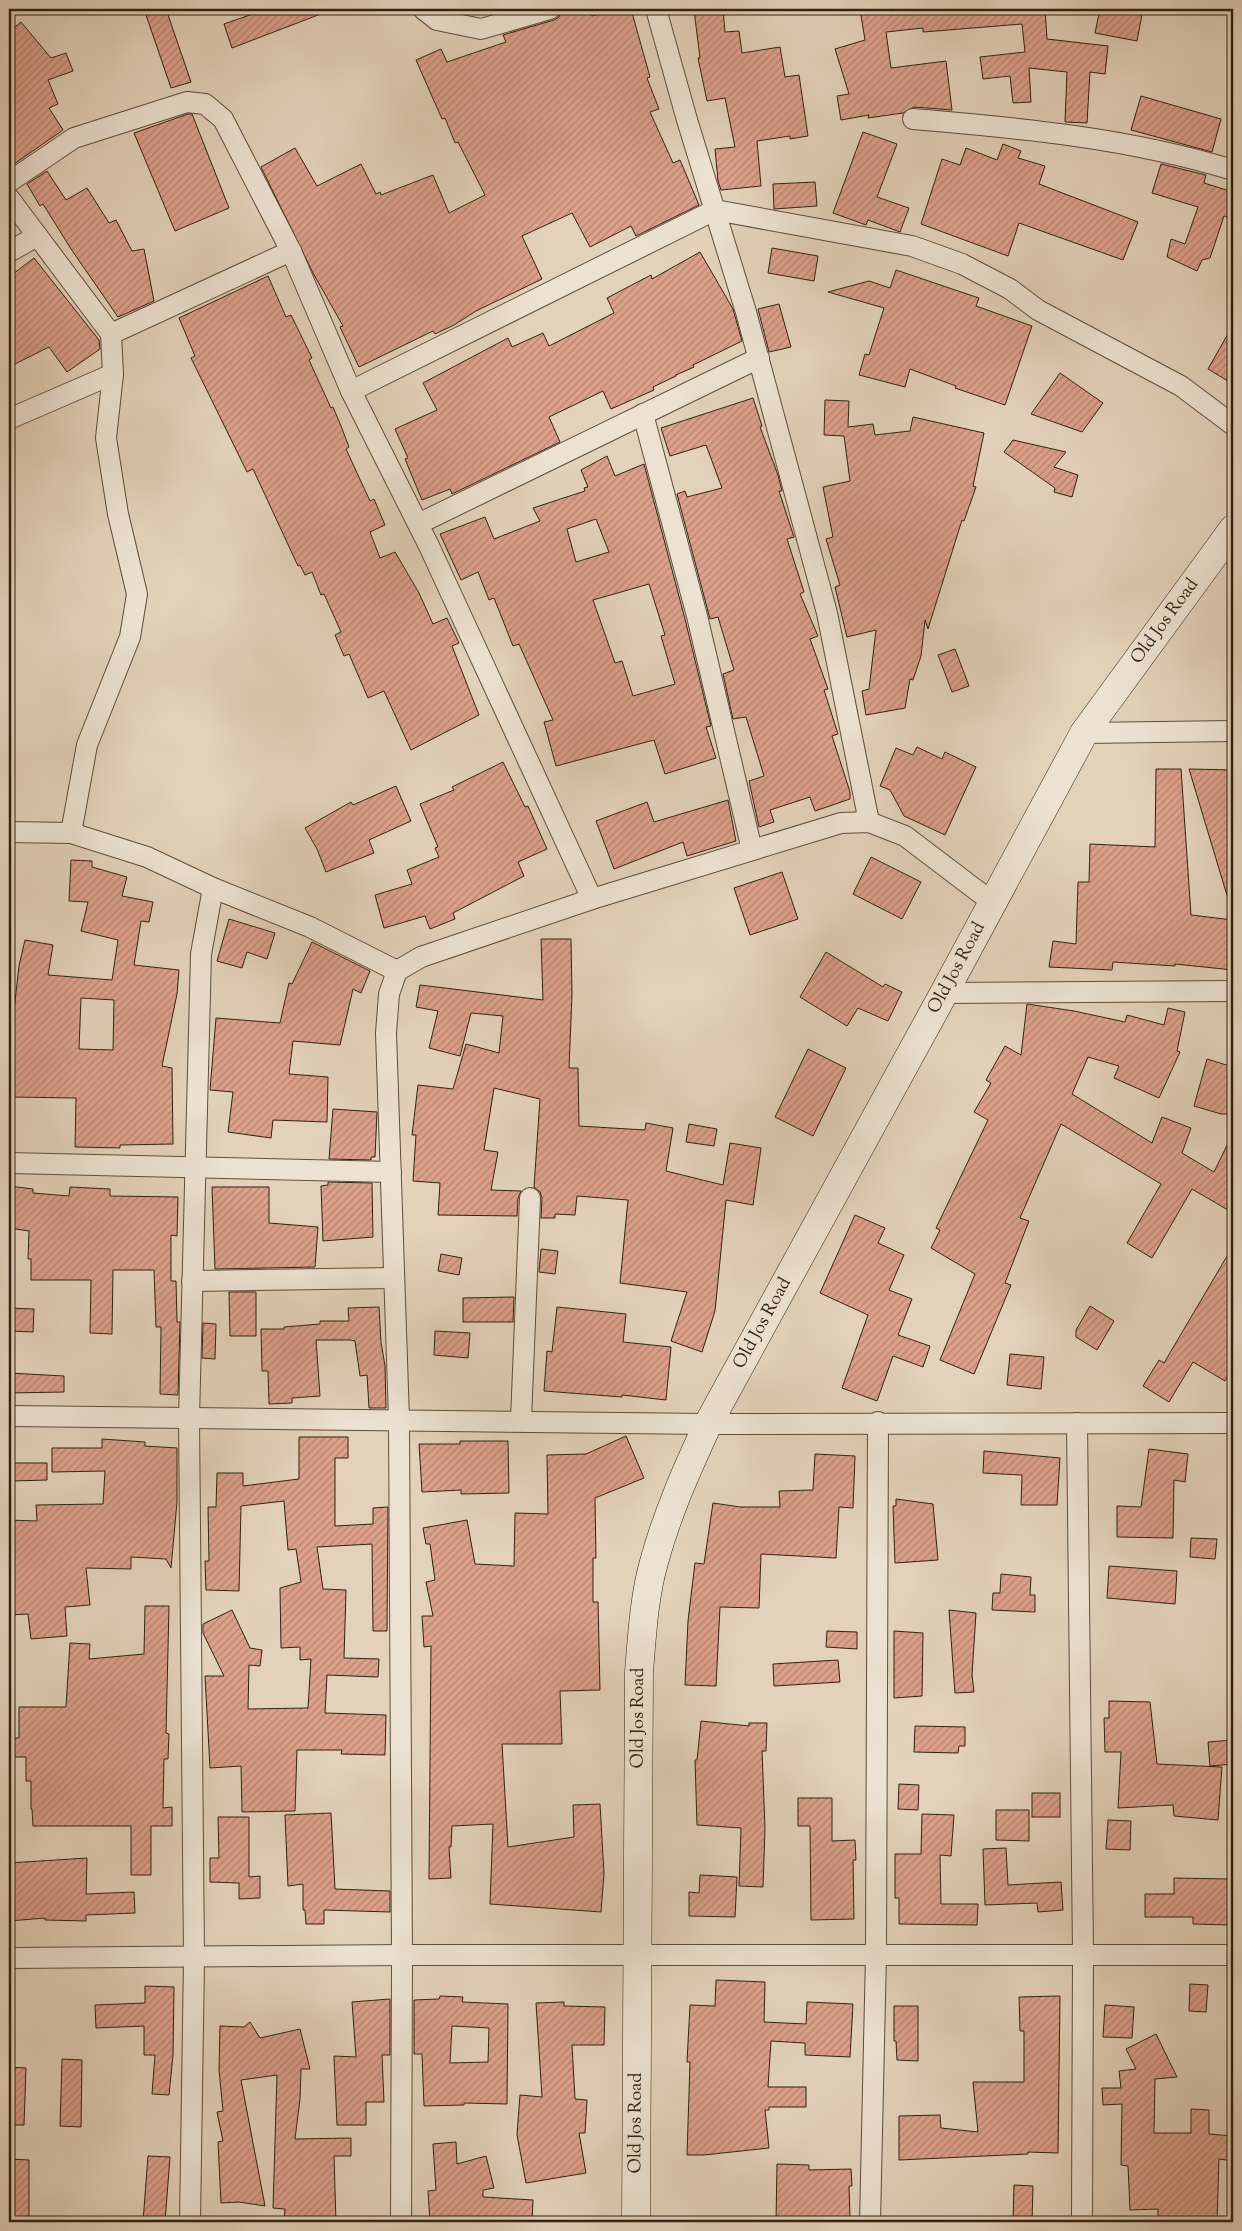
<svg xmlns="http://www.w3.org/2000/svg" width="1242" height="2231" viewBox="0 0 1242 2231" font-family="'Sorts Mill Goudy',serif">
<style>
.building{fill:url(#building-hatch);stroke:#302111;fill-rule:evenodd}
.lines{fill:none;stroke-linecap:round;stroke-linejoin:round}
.minor-casing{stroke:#5d4d3b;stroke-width:22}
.secondary-casing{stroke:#302111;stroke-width:29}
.minor{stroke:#ede2d2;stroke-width:20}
.secondary{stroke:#ede2d2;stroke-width:28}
.labels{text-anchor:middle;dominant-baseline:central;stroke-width:4.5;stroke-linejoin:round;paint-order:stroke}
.street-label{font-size:18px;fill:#302111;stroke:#ede2d2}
</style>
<defs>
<pattern id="building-hatch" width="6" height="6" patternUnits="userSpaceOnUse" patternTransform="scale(1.25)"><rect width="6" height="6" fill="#dda18c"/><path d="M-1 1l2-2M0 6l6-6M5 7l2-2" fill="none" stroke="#b48371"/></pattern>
</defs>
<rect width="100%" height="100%" fill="#e3d2ba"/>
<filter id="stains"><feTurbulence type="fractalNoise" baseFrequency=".004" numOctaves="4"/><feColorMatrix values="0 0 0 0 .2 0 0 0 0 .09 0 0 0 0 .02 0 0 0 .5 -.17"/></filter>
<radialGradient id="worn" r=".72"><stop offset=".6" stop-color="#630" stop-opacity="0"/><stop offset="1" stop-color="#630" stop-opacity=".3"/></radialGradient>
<g class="building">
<polygon points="144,9 166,9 191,82 171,88"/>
<polygon points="267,9 331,9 331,10 232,48 224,24"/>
<polygon points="562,9 590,9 592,16 618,9 631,9 650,77 647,78 659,109 650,112 673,163 680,160 699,205 636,236 631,226 590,247 572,213 522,236 542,279 476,311 454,325 435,334 433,331 359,367 340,327 343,326 313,273 261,167 295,148 317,186 361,164 376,194 380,192 381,195 433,175 449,213 485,195 458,142 455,143 445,118 442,119 416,60 441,49 447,62 506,42 503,35 554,20 559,17"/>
<polygon points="723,9 725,32 739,31 742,53 780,47 785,77 799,75 808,136 790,139 790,136 757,141 761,186 721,190 718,181 715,149 735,147 725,98 707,101 698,58 700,58 694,10"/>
<polygon points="860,9 1045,9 1047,39 1108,46 1105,74 1090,72 1087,123 1065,122 1067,72 1029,68 1031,102 1013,103 1010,76 983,79 980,57 1025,52 1022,24 923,32 923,28 886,32 891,68 946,61 952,110 914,107 903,113 868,118 869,115 841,120 837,96 849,94 835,49 865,40"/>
<polygon points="1100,9 1143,9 1137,41 1095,33"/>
<polygon points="21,22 51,58 66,53 73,71 48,80 58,104 49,108 63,130 14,164 9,156 9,32"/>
<polygon points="1141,96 1221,119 1212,152 1131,130"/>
<polygon points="188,114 192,114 229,208 175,231 134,133"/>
<polygon points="863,132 897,144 877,197 909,208 900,232 868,220 866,225 833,213"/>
<polygon points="1003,144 1021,151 1018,158 1045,166 1039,184 1138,222 1123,260 1019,223 1008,256 921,224 942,159 960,165 966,148 997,160"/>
<polygon points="1161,164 1206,175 1204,183 1233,192 1233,218 1224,216 1210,258 1202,260 1197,271 1167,257 1171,239 1185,244 1198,207 1152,193"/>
<polygon points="47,171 66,200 87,188 109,223 116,220 132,251 144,249 154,301 118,317 71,249 43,204 40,206 27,184"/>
<polygon points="815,182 817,206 774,209 773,184"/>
<polygon points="772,248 818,256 814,281 768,273"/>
<polygon points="700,252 733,309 742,341 693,365 694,367 676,375 676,376 653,387 654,390 611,409 603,391 549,417 560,442 452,494 450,489 422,500 405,459 408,458 395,429 437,410 423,383 508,338 512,347 543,333 549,346 614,313 607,298 651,275 652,279"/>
<polygon points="34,258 99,340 100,349 67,372 49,347 9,367 9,277"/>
<polygon points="896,270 979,298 976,306 1032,326 1005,405 955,388 956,386 910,369 905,387 859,375 865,354 869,355 884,308 828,292 869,281 890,288"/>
<polygon points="268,276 286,317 291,315 312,358 309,360 331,408 333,407 341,426 349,447 346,449 370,501 374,499 385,525 370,532 380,558 395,552 419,593 433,624 447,618 459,643 452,646 479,715 411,750 384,691 368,698 349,654 344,656 335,635 341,632 324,594 321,595 312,572 305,575 300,565 298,566 253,469 247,472 191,358 195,356 179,318"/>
<polygon points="779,304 791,347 769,352 758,309"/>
<polygon points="1233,325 1233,384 1208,369"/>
<polygon points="1060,373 1103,403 1082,432 1031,414"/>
<polygon points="753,398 762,426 760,427 778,475 782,491 779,491 794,537 787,539 804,592 800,594 818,636 810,639 828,689 824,690 838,734 832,736 850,792 850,799 815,811 810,797 770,810 774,822 759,827 749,781 764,776 746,717 733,719 723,674 734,670 718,617 710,619 677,494 685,491 687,497 722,488 706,445 670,456 661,428"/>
<polygon points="825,400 849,401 848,427 873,424 875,435 910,431 913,417 984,433 973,486 976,487 964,521 962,520 928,629 925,620 921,656 913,680 910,679 905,708 866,715 862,691 869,689 876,630 847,637 835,587 840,585 826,539 833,537 823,487 850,481 844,436 824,435"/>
<polygon points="1013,440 1066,452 1054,467 1078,475 1072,497 1054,492 1055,488 1004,452"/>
<path d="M607 456 615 476 644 464 685 619 711 726 706 727 716 758 665 774 654 740 556 766 544 722 553 720 519 644 513 646 494 598 489 600 478 572 461 580 440 534 485 517 494 539 540 521 533 508 585 491 584 488 588 487 581 470ZM596 519 609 552 576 562 567 529ZM649 584 665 635 661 636 675 684 633 696 622 661 615 663 593 600Z"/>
<polygon points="955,649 969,686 952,692 938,655"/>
<polygon points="917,747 942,759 945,752 976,767 945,835 904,816 890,790 880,786 896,748 913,755"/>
<polygon points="503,762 525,807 528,806 547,849 518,862 524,876 453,913 455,919 430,929 425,916 384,928 375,895 412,884 407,870 439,857 435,848 438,847 420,804 454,790 452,787"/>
<polygon points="1156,769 1181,769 1191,915 1233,920 1233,970 1175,964 1175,966 1113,962 1112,970 1049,967 1053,941 1076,944 1078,882 1089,882 1090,844 1155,847"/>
<polygon points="1189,769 1233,770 1233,901 1229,902"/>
<polygon points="396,786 411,821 369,840 374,853 326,872 317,849 305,828 351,802 353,805"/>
<polygon points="728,800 736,841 687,856 683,842 614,869 596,821 647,802 654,822"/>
<polygon points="871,857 921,882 902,919 853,894"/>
<path d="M71 860 92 861V867L127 877 122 896 153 902 149 922 141 921 134 965 179 970 177 994 162 1066 172 1068 173 1144 120 1145V1148L75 1147 76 1098 11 1097 13 1061 10 1060 14 1010 19 966 25 940 53 945 48 975 112 980 118 940 81 931 88 902 69 901ZM81 998 114 1000 113 1050 79 1049Z"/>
<polygon points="782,872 798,919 750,935 734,888"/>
<polygon points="229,919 275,933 267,959 247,952 242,968 217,961"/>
<polygon points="541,939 571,939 572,995 569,1068 578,1068 579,1126 645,1130 646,1123 673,1128 666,1171 723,1185 730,1143 761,1148 753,1205 726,1200 715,1311 702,1352 671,1341 687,1292 620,1283 628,1200 577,1196 575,1215 555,1214 555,1218 541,1218 542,1198 540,1192 534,1187 540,1099 494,1088 484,1150 498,1152 491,1190 521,1191 518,1198 517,1216 438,1215 440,1183 413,1181 416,1135 412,1135 418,1085 453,1089 466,1044 499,1053 503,1016 471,1013 460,1056 429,1048 438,1011 416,1007 420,985 543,1000"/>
<polygon points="312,942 370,971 361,993 353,989 340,1045 293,1041 289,1074 328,1077 327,1122 273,1120 271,1138 228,1132 233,1092 210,1090 216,1018 280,1023 289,983 292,984"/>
<polygon points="826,952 883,987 885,984 902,992 888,1021 858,1008 847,1026 800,997"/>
<polygon points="1027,1004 1074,1011 1125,1022 1127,1015 1164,1025 1168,1008 1185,1012 1177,1051 1180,1052 1159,1098 1114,1078 1119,1066 1088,1057 1072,1094 1152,1143 1162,1117 1191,1128 1182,1153 1214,1172 1233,1133 1233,1213 1192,1189 1152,1258 1127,1243 1161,1184 1061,1124 1020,1218 1029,1221 1005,1283 1011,1285 974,1374 940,1360 975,1274 931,1248 940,1230 936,1228 988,1120 974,1112 991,1083 986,1080 1005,1046 1021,1055"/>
<polygon points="808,1049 846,1068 813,1136 775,1117"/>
<polygon points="1207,1059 1233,1067 1233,1114 1221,1114 1194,1106"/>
<polygon points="333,1109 377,1112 375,1157 371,1157 371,1160 329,1159"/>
<polygon points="689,1124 717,1129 714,1146 686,1142"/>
<polygon points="328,1182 372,1183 373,1237 323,1241 321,1186 328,1185"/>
<polygon points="9,1186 33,1189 33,1193 69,1196 70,1187 110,1189 110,1196 178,1197 177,1236 171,1235 171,1281 176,1281 177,1322 180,1322 178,1395 160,1394 161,1327 156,1327 154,1270 113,1270 112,1334 90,1333 91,1280 31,1280 31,1259 28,1259 29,1231 9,1228"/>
<polygon points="212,1187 269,1187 269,1223 318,1227 315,1267 215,1269"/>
<polygon points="855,1215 885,1228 878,1243 904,1255 889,1290 912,1299 898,1335 930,1346 923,1367 893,1356 877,1401 842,1388 868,1315 820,1293"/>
<polygon points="1233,1246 1233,1367 1225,1381 1193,1362 1169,1402 1143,1386 1159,1360 1164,1363"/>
<polygon points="541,1249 558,1251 555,1274 539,1272"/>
<polygon points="441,1254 462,1258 459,1275 438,1271"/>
<polygon points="229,1292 256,1292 256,1336 230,1336"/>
<polygon points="514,1297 513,1322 463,1322 463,1298"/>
<polygon points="1090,1306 1114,1321 1097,1350 1076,1337 1076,1330"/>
<polygon points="379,1307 381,1342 385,1366 386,1408 369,1408 367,1375 360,1376 355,1341 350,1340 316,1340 320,1396 292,1398 292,1403 269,1404 268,1371 262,1371 261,1329 284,1329 284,1327 320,1324 320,1321 349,1321 348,1308"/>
<polygon points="557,1307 626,1314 623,1342 671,1347 666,1400 622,1395 622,1397 544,1391 547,1351 552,1352"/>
<polygon points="9,1308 34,1309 33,1332 9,1331"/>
<polygon points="203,1323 216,1324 215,1359 202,1358"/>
<polygon points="435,1331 470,1333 468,1358 434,1355"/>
<polygon points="1010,1354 1044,1357 1041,1389 1007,1385"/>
<polygon points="9,1373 64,1376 64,1392 9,1393"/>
<polygon points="626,1436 644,1478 595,1498 596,1558 593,1558 593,1602 598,1602 600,1690 560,1691 562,1744 502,1744 508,1847 574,1837 573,1805 600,1804 604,1874 601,1912 490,1904 493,1824 452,1826 451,1847 449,1847 451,1878 429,1879 431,1646 424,1647 422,1616 433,1616 426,1582 435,1580 430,1544 426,1544 423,1528 467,1520 475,1564 514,1566 515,1513 548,1514 547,1455 586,1454"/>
<polygon points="299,1437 348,1437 348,1458 335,1458 335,1526 373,1524 373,1508 388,1507 387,1631 373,1631 372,1544 317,1547 323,1589 346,1590 344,1658 379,1659 378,1677 327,1675 325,1713 386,1715 385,1755 341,1754 342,1750 297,1750 295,1811 242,1812 241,1766 210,1768 205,1676 224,1676 203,1633 203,1624 232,1610 250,1648 262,1650 260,1666 249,1665 248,1709 308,1708 311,1659 300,1660 300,1647 281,1648 280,1588 301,1582 296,1549 288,1550 284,1501 241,1506 239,1591 206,1590 205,1561 209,1561 208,1507 216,1507 217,1473 243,1473 243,1486 299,1479"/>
<polygon points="102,1439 145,1442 145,1446 177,1448 177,1502 171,1568 166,1559 131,1557 131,1569 86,1568 90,1605 65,1607 67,1636 31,1639 28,1614 9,1615 9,1520 37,1521 36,1505 103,1504 105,1471 52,1472 52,1448 102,1448"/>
<polygon points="460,1441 508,1441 509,1493 461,1494 461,1490 422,1492 419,1444 460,1444"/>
<polygon points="1149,1449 1188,1454 1185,1482 1174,1480 1173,1538 1117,1537 1117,1506 1141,1507"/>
<polygon points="984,1451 1060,1458 1057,1505 1021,1505 1022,1475 983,1473"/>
<polygon points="815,1454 855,1456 853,1508 839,1507 836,1558 761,1554 759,1608 720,1607 716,1686 685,1685 688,1621 695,1563 704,1564 713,1503 740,1507 780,1507 779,1491 813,1490"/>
<polygon points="13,1463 47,1463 47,1480 13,1481"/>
<polygon points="896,1499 933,1504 938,1560 895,1563 893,1506 896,1506"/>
<polygon points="1191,1538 1217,1539 1215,1559 1190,1557"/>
<polygon points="1109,1566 1177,1571 1175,1604 1107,1598"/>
<polygon points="1001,1574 1031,1577 1030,1595 1035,1595 1035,1612 992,1610 993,1593 1000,1593"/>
<polygon points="145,1606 169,1606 166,1733 169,1734 168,1759 164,1759 163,1808 172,1807 172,1826 151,1826 151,1875 131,1875 131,1826 33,1826 32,1809 31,1809 31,1781 26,1781 26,1757 9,1757 9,1738 19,1738 19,1707 66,1707 70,1643 90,1644 89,1659 144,1654"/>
<polygon points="949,1610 976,1613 972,1675 974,1692 955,1693"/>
<polygon points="827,1631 857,1632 857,1649 826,1647"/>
<polygon points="894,1631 923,1633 922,1696 894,1698"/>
<polygon points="838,1660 840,1682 774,1686 773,1664"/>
<polygon points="1109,1701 1150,1702 1157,1764 1222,1767 1218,1820 1174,1816 1173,1805 1118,1808 1121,1752 1105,1752 1104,1718 1109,1718"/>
<polygon points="701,1721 749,1726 749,1723 767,1723 766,1751 762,1751 765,1828 763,1887 739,1886 741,1828 697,1825 695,1760 697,1760"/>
<polygon points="915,1726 965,1727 965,1746 959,1746 958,1753 914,1752"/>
<polygon points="1233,1740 1233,1764 1210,1766 1208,1742"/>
<polygon points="899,1784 919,1785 918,1810 898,1809"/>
<rect x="1032" y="1793" width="28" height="24"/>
<polygon points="798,1798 832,1798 832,1841 855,1840 856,1860 853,1860 854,1919 811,1920 810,1826 798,1826"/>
<polygon points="996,1810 1029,1810 1029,1841 996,1840"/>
<polygon points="331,1813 335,1889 390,1891 390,1912 324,1910 324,1924 306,1924 305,1910 303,1910 303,1884 288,1886 285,1815"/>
<polygon points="922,1814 954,1815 951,1856 940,1855 941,1904 978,1904 977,1925 899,1924 899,1898 895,1898 895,1854 921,1854"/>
<polygon points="218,1817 249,1817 249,1877 260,1876 260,1898 239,1899 239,1883 210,1882 210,1858 219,1858"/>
<polygon points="1108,1820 1131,1821 1130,1850 1106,1849"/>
<polygon points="1006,1848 1008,1885 1061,1882 1063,1910 1038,1912 1037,1903 985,1905 983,1849"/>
<polygon points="87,1858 86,1894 134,1892 135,1913 86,1915 86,1921 45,1920 45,1918 9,1921 9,1863"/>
<polygon points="700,1875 737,1877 735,1917 689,1916 689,1892 699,1893"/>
<polygon points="1174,1878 1229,1879 1229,1925 1193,1924 1193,1917 1145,1917 1145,1894 1174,1894"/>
<polygon points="716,1980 765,1982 764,2022 806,2024 807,2002 853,2004 850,2057 805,2055 805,2043 771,2041 768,2087 806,2087 806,2107 769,2107 769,2110 765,2110 769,2148 704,2155 687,2155 690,2062 687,2062 690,2005 715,2006"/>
<polygon points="1190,1984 1208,1985 1206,2012 1189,2011"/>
<polygon points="145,1986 174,1987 173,2055 169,2095 152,2094 155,2055 144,2055 144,2026 96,2028 95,2005 145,2003"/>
<path d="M440 1996 463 1997 462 2002 508 2004 507 2104 464 2103V2105L424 2106 422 2054H414V2000L439 1999ZM452 2026 489 2028 488 2062 450 2063Z"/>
<polygon points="1060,1996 1058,2153 1028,2152 1028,2154 899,2160 899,2116 940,2115 941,2128 978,2132 973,2082 1024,2082 1024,2031 1020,2031 1019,1997"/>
<polygon points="390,1999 390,2055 382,2055 384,2102 366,2102 366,2125 337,2125 334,2056 356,2057 352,2002"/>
<polygon points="564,2002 564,2006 605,2007 604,2045 572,2045 575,2099 587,2100 585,2133 579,2133 586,2173 526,2183 517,2135 520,2095 542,2097 536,2003"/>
<polygon points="1105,2005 1134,2007 1132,2038 1103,2037"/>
<polygon points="894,2006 918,2006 918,2061 897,2060 896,2041 894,2041"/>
<polygon points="250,2022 260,2038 300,2029 310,2069 301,2069 300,2099 295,2139 351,2138 351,2156 334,2156 336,2222 284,2222 285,2209 273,2208 277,2075 241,2080 265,2206 239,2202 221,2203 218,2142 223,2141 217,2112 223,2111 219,2070 220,2026 244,2027"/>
<polygon points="1156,2034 1177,2077 1155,2079 1154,2133 1191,2133 1191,2109 1209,2110 1209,2134 1233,2136 1233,2161 1219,2159 1217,2222 1158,2222 1158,2209 1130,2210 1128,2166 1121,2165 1122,2104 1103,2105 1102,2088 1121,2088 1119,2071 1136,2069 1126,2049"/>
<polygon points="62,2059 82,2060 81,2127 60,2126"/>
<polygon points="9,2067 26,2068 24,2125 9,2125"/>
<polygon points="456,2142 457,2164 486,2156 494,2188 483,2190 483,2197 533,2200 532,2222 430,2222 428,2191 436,2190 433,2144"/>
<polygon points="148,2156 170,2157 165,2222 143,2222"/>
<polygon points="9,2159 29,2160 29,2222 9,2222"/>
<polygon points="777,2164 809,2165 809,2170 851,2169 852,2186 849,2186 850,2218 806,2222 776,2222"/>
<polygon points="1014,2185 1033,2186 1032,2222 1013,2222"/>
</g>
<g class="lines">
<g class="minor-casing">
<g id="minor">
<polyline points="423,9 437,20 481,29 550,9"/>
<polyline points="656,9 687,120 746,312 827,613 869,822"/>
<path d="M913 119C1021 128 1128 138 1233 170"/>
<polyline points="9,182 74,138 187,102 205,104 223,119 291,251 351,391 429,546 592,899"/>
<polyline points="9,198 111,334 113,374 106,438 118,514 137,594 130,637 87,745 71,833"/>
<polyline points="9,252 37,236"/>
<polyline points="111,334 291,251"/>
<polyline points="351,391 715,210 912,246 962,264 1010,289 1038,310 1181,386 1233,425"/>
<polyline points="643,414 697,616 752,850"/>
<polyline points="9,419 113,374"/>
<polyline points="418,524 759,358"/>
<polyline points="1084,733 1233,731"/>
<polyline points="9,832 71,833 147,857 213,888 310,927 397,971"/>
<polyline points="944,993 1233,991"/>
<polyline points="9,1163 391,1172"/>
<polyline points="192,1281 394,1278"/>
<polyline points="9,1416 708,1424 1233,1423"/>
<polyline points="521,1420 530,1198"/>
<polyline points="1077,1423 1083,1953 1082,2222"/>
<path d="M9 1958C140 1958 271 1956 403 1955 679 1953 956 1953 1233 1955"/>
<polyline points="190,2222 194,1959 189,1418 201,954 213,888"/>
<polyline points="401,2222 402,1955 399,1419 386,1033 389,994 397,971 421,957 592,899 841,823 869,822 905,836 992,902"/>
<polyline points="870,2222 876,1954 878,1422"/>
</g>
</g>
<g class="secondary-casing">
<g id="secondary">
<path id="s1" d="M636 2222 639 1672C642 1636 644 1597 654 1562 667 1514 687 1469 708 1424L944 993 1084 733 1233 529"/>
</g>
</g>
<use href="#minor" class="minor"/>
<use href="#secondary" class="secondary"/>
</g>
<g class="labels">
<g class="street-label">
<text stroke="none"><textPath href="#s1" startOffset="1734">Old Jos Road</textPath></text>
<text stroke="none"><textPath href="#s1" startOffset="1329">Old Jos Road</textPath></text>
<text stroke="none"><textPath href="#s1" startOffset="924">Old Jos Road</textPath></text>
<text stroke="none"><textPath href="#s1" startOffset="504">Old Jos Road</textPath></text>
<text stroke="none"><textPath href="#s1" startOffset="99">Old Jos Road</textPath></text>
</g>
</g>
<rect width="1242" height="2231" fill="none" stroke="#e3d2ba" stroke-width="30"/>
<rect x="10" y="10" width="1222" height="2211" fill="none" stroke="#302111" stroke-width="2.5"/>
<rect x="15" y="15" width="1212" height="2201" fill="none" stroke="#302111"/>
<rect width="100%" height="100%" filter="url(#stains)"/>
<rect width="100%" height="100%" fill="url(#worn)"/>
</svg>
